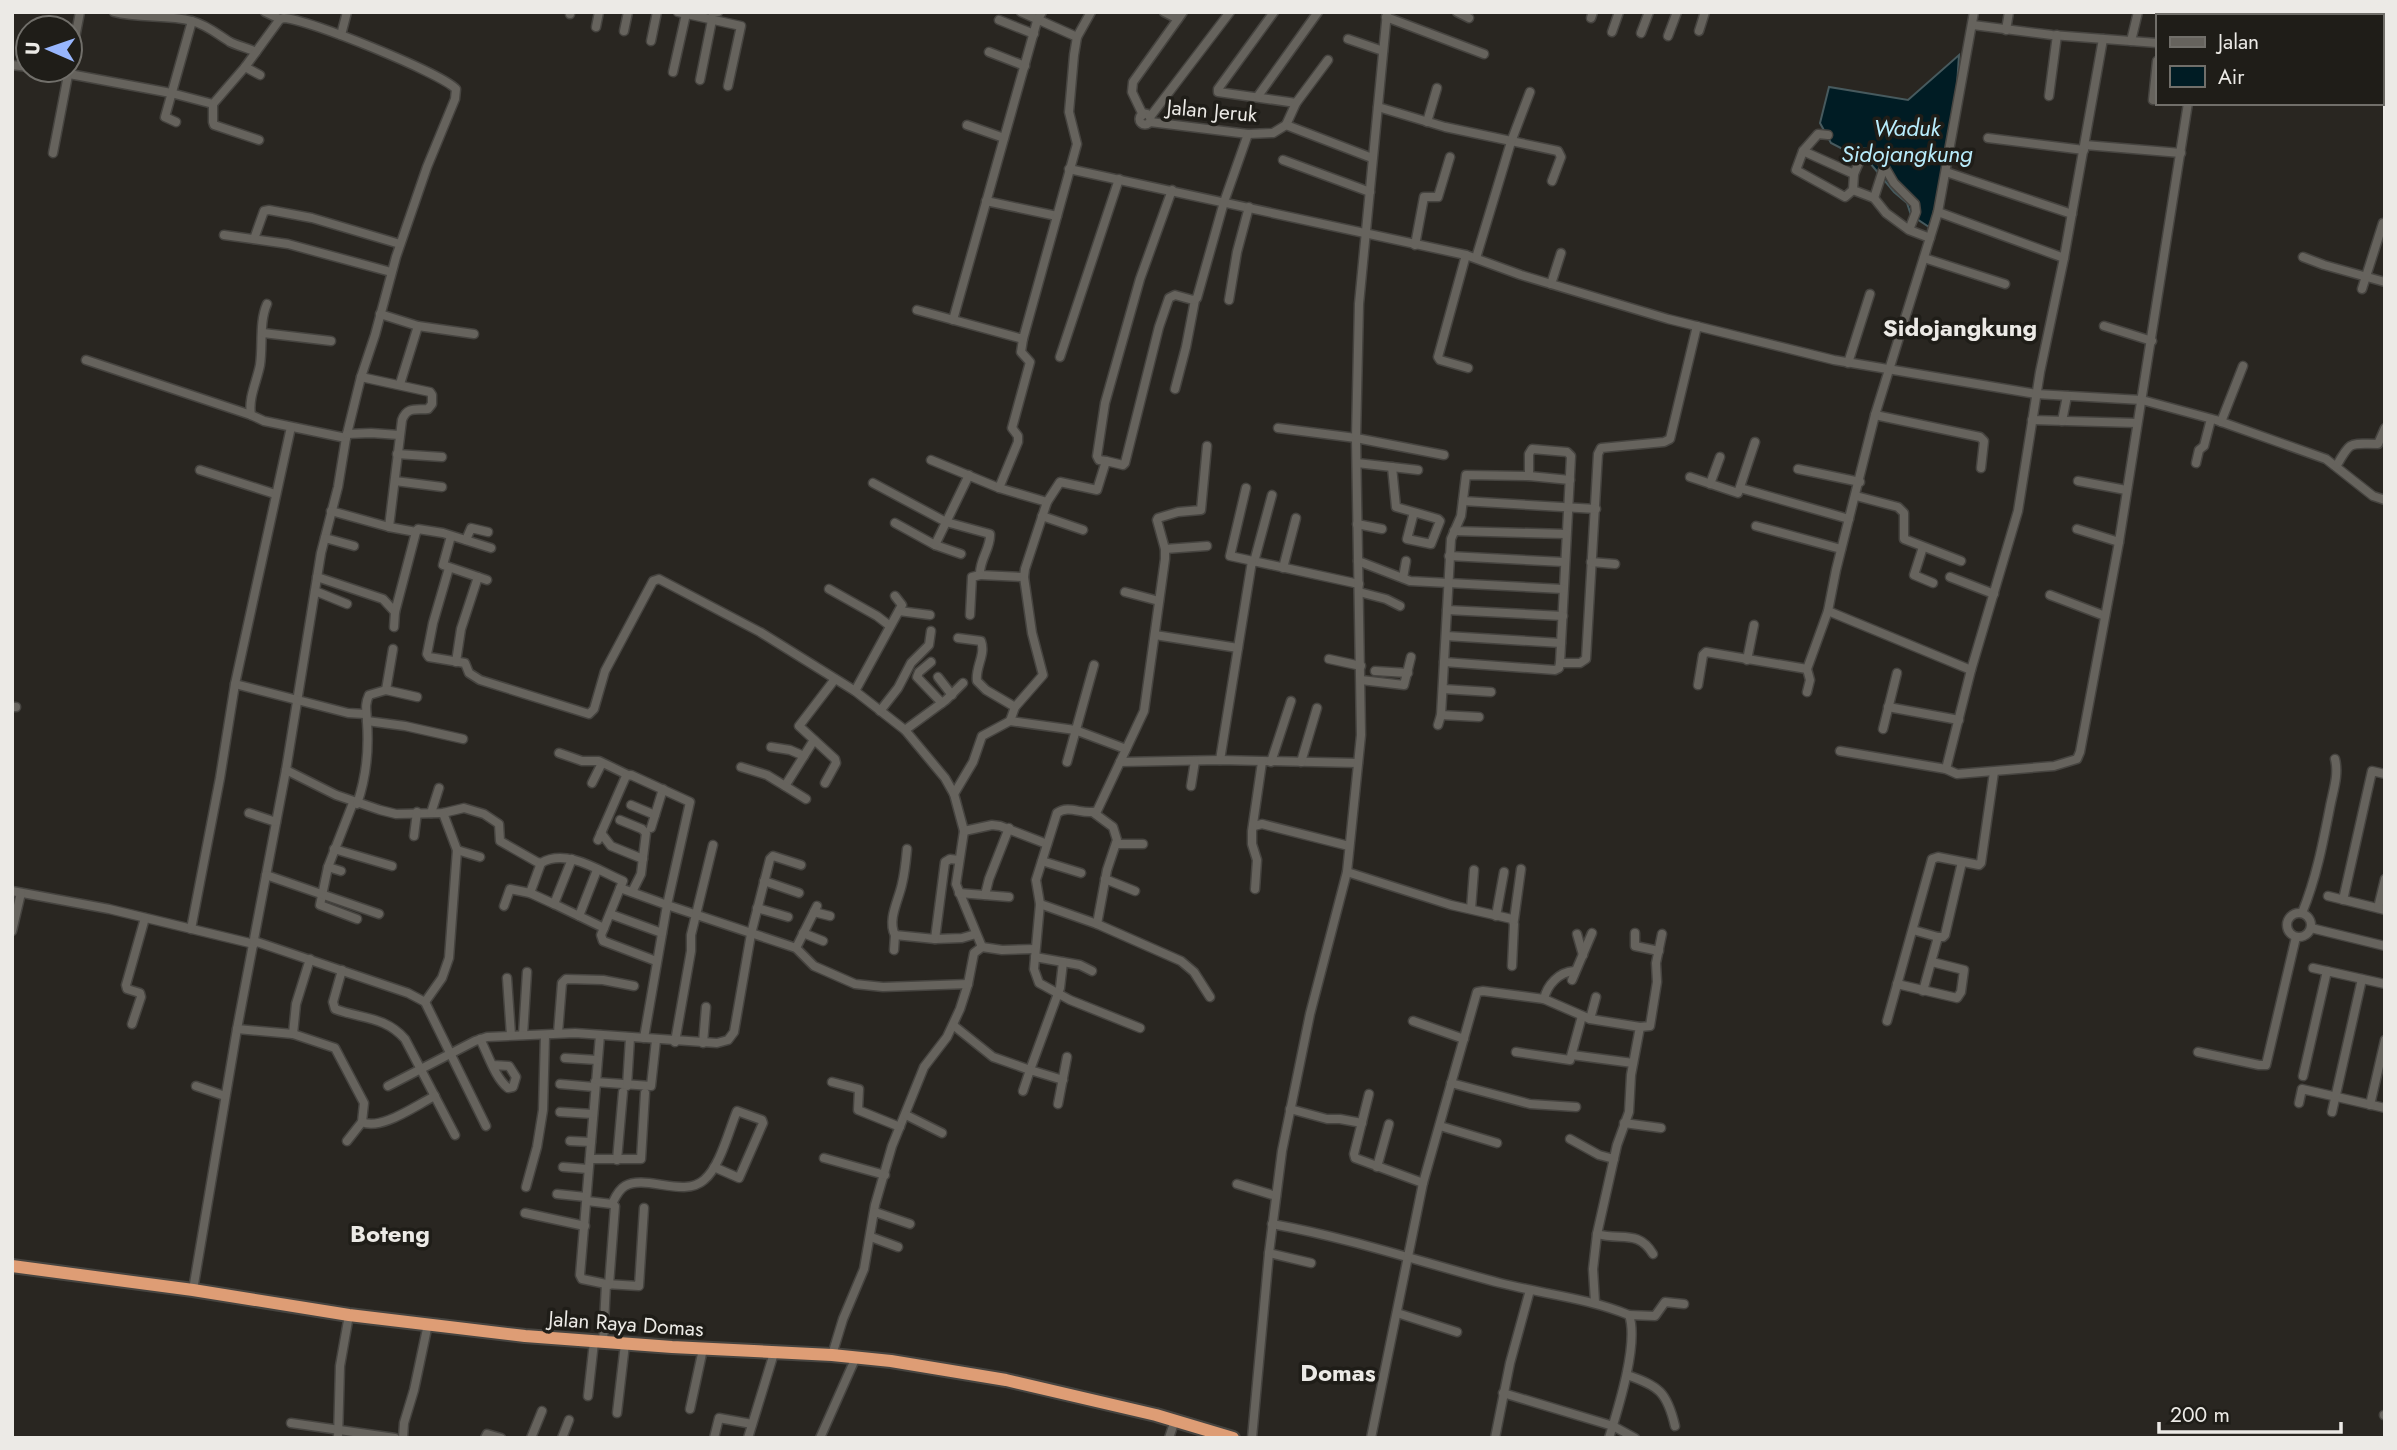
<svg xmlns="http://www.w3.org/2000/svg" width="2397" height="1450" viewBox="0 0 2397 1450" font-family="Jost,sans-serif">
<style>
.water{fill:#001c24;stroke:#475a5e;stroke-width:2}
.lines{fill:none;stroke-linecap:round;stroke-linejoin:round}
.minor-casing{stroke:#464440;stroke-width:11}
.highway-casing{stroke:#464440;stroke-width:16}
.minor{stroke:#66635d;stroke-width:8}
.highway{stroke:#de9d75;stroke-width:12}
.labels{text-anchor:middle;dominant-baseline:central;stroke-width:7;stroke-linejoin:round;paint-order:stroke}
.street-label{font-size:21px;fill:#eceae6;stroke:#1f1d18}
.water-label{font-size:23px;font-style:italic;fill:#b8ecfc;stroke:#1f1d18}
.quarter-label{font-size:24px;font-weight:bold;fill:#eceae6;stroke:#1f1d18}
</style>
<rect width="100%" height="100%" fill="#292621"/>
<polygon class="water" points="1959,55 1955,116 1940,201 1929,227 1911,215 1907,203 1894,192 1870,163 1831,143 1820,123 1829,87 1908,100"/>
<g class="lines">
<g class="minor-casing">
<g id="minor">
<path d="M114 12C140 19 166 14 192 21 207 25 217 34 230 42 238 46 248 48 256 52"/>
<polyline points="265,12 280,19"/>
<polyline points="678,12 741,26 728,86"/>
<polyline points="712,12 718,12"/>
<polyline points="1021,12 1077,37"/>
<polyline points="1164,12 1178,19"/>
<polyline points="1274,12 1218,89 1218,92 1296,103"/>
<polyline points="1457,12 1469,18"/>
<polyline points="570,14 570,12"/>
<polyline points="2201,16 2202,12"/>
<polyline points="1386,17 1484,54"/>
<polyline points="1591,18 1593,12"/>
<polyline points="999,20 1034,34"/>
<polyline points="1973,25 2052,35 2157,43"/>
<polyline points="596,27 599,12"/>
<polyline points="2006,30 2009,12"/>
<polyline points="624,31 628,12"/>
<polyline points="1699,31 1705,12"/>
<polyline points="1612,32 1619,12"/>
<polyline points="1641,33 1649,12"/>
<polyline points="341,35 347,12"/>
<polyline points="1668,36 1677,12"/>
<polyline points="1348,39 1383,51"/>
<polyline points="651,41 657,12"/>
<polyline points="2131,41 2138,12"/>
<polyline points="989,52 1025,66"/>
<polyline points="70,64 80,12"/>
<polyline points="12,65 28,67"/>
<polyline points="245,67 260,75"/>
<path d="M48 70 171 93 213 104 245 67 280 19 284 18C308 19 441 73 456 89L455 99 427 167 396 257 375 335 361 377 346 438 338 487 321 553 286 770 237 1029 193 1290"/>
<polyline points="673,72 686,14"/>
<polyline points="700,80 712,20"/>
<polyline points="1258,96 1318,12"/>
<polyline points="2049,96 2057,35"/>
<polyline points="2153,100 2157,61"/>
<polyline points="213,104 213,122 214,125 259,140"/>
<polyline points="1378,107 1445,127 1558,151 1561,157 1552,181"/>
<circle cx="1145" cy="119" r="5.5"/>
<polyline points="1143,115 1132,92 1133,82 1183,12"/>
<polyline points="1150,117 1230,12"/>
<polyline points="176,122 165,117 192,21"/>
<polyline points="1150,122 1248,134 1273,133 1286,125 1296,103 1328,60"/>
<polyline points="1427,122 1437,88"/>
<polyline points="967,125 1004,138"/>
<polyline points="1286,125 1372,158"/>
<polyline points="1828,135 1818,134 1803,151 1796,170 1845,197 1853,190"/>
<polyline points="1988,138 2084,150"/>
<polyline points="2085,145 2181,153"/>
<polyline points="1803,151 1854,174"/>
<polyline points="53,153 69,70"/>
<polyline points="1283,160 1370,192"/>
<polyline points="1069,169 1466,255 1521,275 1668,319 1834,360 2036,394 2142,400 2216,420 2326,459 2373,496 2385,500"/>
<polyline points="1946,172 2072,214"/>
<polyline points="1874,198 1884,167"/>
<polyline points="986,201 1057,216"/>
<polyline points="1938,212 2064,258"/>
<polyline points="1909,230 1886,213 1874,198 1853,190 1854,174 1863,153 1868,153 1880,159 1894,183 1915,204 1916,212 1909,230 1930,238"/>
<polyline points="224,235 288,244 391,272"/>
<polyline points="254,239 264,211 269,210 312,218 400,244"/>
<polyline points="1415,245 1424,197 1438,197 1450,157"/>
<polyline points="1466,255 1438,357 1440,360 1468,368"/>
<polyline points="2303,257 2324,265 2385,282"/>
<polyline points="1476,258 1511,142 1530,92"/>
<polyline points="1924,258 2005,284"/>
<polyline points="1551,284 1561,253"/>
<polyline points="2362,289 2383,223"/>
<polyline points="1229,300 1237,252 1249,207"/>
<path d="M267 304C259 322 263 345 260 365 257 381 248 398 251 415L264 421 346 438"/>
<polyline points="917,310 1023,339 1077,144 1069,112 1074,55 1077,37 1091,12"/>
<polyline points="380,314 418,326 474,334"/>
<polyline points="953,320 1037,21 1042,12"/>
<polyline points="2104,326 2152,341"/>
<polyline points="263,333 331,341"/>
<polyline points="1060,357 1119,179"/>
<polyline points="86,360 251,415"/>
<polyline points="1848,363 1870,294"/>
<path d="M361 377 430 392 432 395V404L428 409C417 410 407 406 402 420L389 527"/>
<polyline points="400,384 418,326"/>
<polyline points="1175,389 1186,347 1195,300"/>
<polyline points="1875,415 1980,437 1984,441 1981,468"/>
<polyline points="2032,420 2137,423"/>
<polyline points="2062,421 2067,396"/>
<polyline points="2221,422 2243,366"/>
<polyline points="1278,428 1356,438 1444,455"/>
<polyline points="347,434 371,433 399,435"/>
<polyline points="397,454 442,457"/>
<polyline points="931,460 999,488 1047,502"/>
<polyline points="1106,461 1099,460 1097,456 1105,403 1140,279 1172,190"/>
<polyline points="1357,463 1418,470"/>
<polyline points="2196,463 2199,450 2204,446 2211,419"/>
<path d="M2337 465C2351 440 2350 444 2378 444L2385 428"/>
<polyline points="1392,467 1396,507 1438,519 1440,521 1431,544 1407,539 1414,512"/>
<polyline points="1798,469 1860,482"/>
<polyline points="200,470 275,494"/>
<polyline points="1529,476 1529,454 1532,449 1567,452 1571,456 1560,663 1580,663 1586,659 1598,454 1601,448 1664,442 1670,439 1697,326"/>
<polyline points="1690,477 1738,493 1755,442"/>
<polyline points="395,481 442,487"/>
<polyline points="2078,481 2126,490"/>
<path d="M873 483 946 522 990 534C991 548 979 560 980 575L1024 577"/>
<polyline points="1710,484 1720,457"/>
<polyline points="999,488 1018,442 1018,436 1012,428 1030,362 1021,352 1023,339"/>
<polyline points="1246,488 1230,556 1359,584"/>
<polyline points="1740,488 1849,519"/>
<polyline points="1856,496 1898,507 1904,513 1904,539 1961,561"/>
<polyline points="1463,501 1596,509"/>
<polyline points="331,511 389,527 416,532 418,529 443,533 491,548"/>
<polyline points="1042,516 1083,530"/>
<polyline points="895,523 935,545 961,554"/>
<polyline points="1357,524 1382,529"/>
<polyline points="1756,526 1841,549"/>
<polyline points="2077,529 2119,542 2188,103"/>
<polyline points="1454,531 1566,534"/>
<polyline points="451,536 443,565 487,580"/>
<polyline points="325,538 354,546"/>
<polyline points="466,540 471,528 488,532"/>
<polyline points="935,545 969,475"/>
<polyline points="1923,547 1914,575 1933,583"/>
<polyline points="1165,549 1207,546"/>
<polyline points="1449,556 1564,562"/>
<polyline points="1358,561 1410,581 1563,589"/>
<polyline points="1254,562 1272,495"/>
<polyline points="1591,562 1615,564"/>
<polyline points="449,568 433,623 427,654 429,657 465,663 469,673 480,680 589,714 594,709 605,671 653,581 659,579 760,632 855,691 905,730 945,778 954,794 964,831 956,884 982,947 974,953 968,984 960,1009 947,1037 924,1067 892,1146 875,1205 864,1269 843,1319 832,1355"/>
<polyline points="1283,568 1296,518"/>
<polyline points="317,577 383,599 395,612"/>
<polyline points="1950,577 1994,594"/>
<polyline points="1403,578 1406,561"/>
<polyline points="829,589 877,616 890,626"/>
<polyline points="315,591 347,604"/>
<polyline points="1125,592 1159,601"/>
<polyline points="1359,592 1386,599 1400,606"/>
<polyline points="2050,595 2105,616"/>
<polyline points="1447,610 1563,616"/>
<polyline points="899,611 930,615"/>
<polyline points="1828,611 1971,670"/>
<polyline points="970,615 972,577 980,575"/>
<polyline points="394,627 395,612 416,532"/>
<polyline points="1155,635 1238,648"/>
<polyline points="1446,636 1561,643"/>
<path d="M958 638 981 641C986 655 975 667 977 681L986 690 1015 707"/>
<polyline points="1329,659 1361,666"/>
<polyline points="1747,660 1754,625"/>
<polyline points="456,662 461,629 478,577"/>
<polyline points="931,662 919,672 917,677 942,703"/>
<polyline points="1444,662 1555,670 1559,668 1560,663"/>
<polyline points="1375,671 1408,673"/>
<polyline points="938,677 952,695"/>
<polyline points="1361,680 1404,685 1411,657"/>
<polyline points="235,684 348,713 365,714"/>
<polyline points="1698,685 1703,655 1706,652 1807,669"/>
<polyline points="1443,689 1491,692"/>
<polyline points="386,690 393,649"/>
<polyline points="855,691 902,605 895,596"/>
<polyline points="1807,692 1810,680 1807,669 1828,611 1836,570 1875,415 1938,212 1974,12"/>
<polyline points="12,707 16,707"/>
<polyline points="1888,707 1959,720"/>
<polyline points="880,711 898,688 911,663 929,645 931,631"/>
<polyline points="1441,715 1479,717"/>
<polyline points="367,721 405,726 463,739"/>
<polyline points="1010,721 1075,730 1126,749"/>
<polyline points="1438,725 1441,715 1451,539 1461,516 1466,475 1529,476 1570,480"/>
<polyline points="1883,729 1897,673"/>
<polyline points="905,730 946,700 963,683"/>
<polyline points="771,747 790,750 804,756"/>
<polyline points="1840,751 1946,769 1957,774 2054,766 2077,759 2080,752 2119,542"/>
<polyline points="559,753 582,761 599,761 628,775"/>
<polyline points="1220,760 1252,561"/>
<polyline points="1067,762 1094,665"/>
<polyline points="1120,762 1220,760 1358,763"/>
<polyline points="1271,762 1291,701"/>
<polyline points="1301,762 1317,708"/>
<polyline points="741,767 767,775 785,786 814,740"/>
<polyline points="1946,769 1971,670 2018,511 2040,372 2064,258 2103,39"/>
<path d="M286 770 336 795 380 810 396 814 443 813 464 808 484 814 499 824 500 841 537 862 541 863C567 848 599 871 623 881L604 928"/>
<polyline points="592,783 602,763"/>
<polyline points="825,783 836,763 835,759 799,726 835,679"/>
<polyline points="785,786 806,799"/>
<polyline points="1191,786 1195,761"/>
<polyline points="954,794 973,762 982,736 1010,721 1015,707 1043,675 1032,633 1024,577 1025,569 1047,502 1060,482 1097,490 1106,461 1123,465 1125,463 1159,327 1169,298 1175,295 1193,300 1197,298 1224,202 1248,134"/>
<polyline points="353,803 328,867 320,905 357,919"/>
<path d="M357 804C366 778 369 749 367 722 367 711 364 706 369 695L386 690 417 697"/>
<polyline points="631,805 655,815"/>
<polyline points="249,813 276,822"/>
<polyline points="431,813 439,788"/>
<polyline points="1094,813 1113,827 1117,840 1107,870 1097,924"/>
<polyline points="620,820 642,829 646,833 641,874 632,892"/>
<polyline points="1254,826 1262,824 1349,846"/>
<polyline points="651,828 663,789"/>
<polyline points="964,831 992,825 1000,826 1047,844"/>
<polyline points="601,833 611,846 643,859"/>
<polyline points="414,836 417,812"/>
<polyline points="598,840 626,776 631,775 690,802 667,905 796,948 814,966 855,984 883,987 968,984"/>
<polyline points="1116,844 1143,844"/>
<polyline points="334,849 392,866"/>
<polyline points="457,850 480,857"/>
<polyline points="572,859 554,904 604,928 601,935 603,941 656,961"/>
<polyline points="959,860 950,859 945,862 935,939 962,938 976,934"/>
<polyline points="1042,861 1081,873"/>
<polyline points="328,867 341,871"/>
<polyline points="1347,872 1451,905 1512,919 1514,924 1512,966"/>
<polyline points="266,875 379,914"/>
<polyline points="1105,879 1135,891"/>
<polyline points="764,881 799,893"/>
<polyline points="620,888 667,905 644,1038"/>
<polyline points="1255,889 1257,860 1252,844 1252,831 1262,762"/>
<polyline points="12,891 109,909 254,944"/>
<polyline points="530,893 541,863"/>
<polyline points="959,893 1009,897"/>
<polyline points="985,895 989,879 1009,828"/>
<polyline points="2328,896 2385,910"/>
<polyline points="2343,900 2372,771 2385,774"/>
<polyline points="1040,904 1097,924 1181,961 1194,972 1210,997"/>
<polyline points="504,906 510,889 530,893 554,904"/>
<polyline points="757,908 788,917"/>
<polyline points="2378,908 2385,879"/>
<polyline points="1471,909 1474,870"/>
<polyline points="814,912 830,916"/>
<circle cx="2299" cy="925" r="12"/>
<path d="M2302 913C2316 879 2323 843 2330 807 2333 791 2339 775 2335 759"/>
<polyline points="610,914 662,933"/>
<polyline points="579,916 597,870"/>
<polyline points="1496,916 1504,872"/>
<polyline points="1514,920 1521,869"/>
<polyline points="2311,928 2385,946"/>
<polyline points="191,929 220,778 235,684 291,427"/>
<polyline points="1913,930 1938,937 1923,991"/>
<polyline points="12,931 21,893"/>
<polyline points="803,933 823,941"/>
<polyline points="1635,933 1635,946 1659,951"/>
<polyline points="1577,934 1583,955"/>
<path d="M895 935C887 920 899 899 902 884 905 872 906 860 907 849"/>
<polyline points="1938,937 1943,937 1945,935 1962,862"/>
<polyline points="254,941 408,993 425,1002 486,1126"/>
<polyline points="982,947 1002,950 1035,949"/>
<polyline points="796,948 817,906"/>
<polyline points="894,950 895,935 935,939"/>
<polyline points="1035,957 1080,965 1092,971"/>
<polyline points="2313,968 2385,984"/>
<path d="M342 970 333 1002 335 1009C361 1019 385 1016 405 1039L455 1135"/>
<polyline points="507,978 511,1035"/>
<polyline points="1572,980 1592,933"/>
<polyline points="1897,984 1957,998 1961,992 1964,970 1932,962"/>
<path d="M1544 999C1547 985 1559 972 1574 971"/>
<polyline points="425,1002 442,978 449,958 457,850 443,813"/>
<polyline points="1590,1019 1596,997"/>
<polyline points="1413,1021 1464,1039"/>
<polyline points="1887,1021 1932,859 1938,857 1979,865 1981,863 1994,772"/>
<polyline points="132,1024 141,997 140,993 127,989 126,985 145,918"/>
<polyline points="953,1025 993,1057 1030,1070 1060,988 1063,962"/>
<path d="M1140 1028 1070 1000 1039 983 1034 969 1040 904 1036 880 1057 813C1069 804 1084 816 1097 811L1144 711 1165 559V549L1157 520 1158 518 1178 512 1201 510 1207 446"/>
<polyline points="237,1029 293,1034 335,1048 364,1103 362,1122 347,1141"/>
<polyline points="558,1033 562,983 566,979 603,980 634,986"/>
<polyline points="293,1034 296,1004 310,959"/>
<polyline points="523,1035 527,972"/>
<polyline points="600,1035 580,1275 582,1279 606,1284 639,1286 644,1208"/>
<path d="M480 1039C488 1054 495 1078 508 1088L513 1087 516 1077 509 1066 493 1065"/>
<polyline points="675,1042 691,951 691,935 713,845"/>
<polyline points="703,1043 706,1007"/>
<polyline points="1516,1052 1570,1060 1582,1016"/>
<polyline points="2198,1052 2259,1065 2266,1065 2296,937"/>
<polyline points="1572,1055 1633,1063"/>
<polyline points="565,1058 597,1060"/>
<polyline points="2303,1076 2327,971"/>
<polyline points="595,1082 651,1086 656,1040"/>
<polyline points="832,1082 859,1089 858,1110 900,1127"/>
<polyline points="1451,1083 1530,1104 1576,1107"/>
<polyline points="560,1084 594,1087"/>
<polyline points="196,1086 225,1096"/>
<polyline points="388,1086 475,1041 487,1037 575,1033 717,1043 728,1040 734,1032 751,934 770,859 773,856 801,865"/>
<polyline points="627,1086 630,1038"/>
<polyline points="1023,1091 1030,1070 1063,1080"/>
<polyline points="1369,1094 1354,1154 1355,1158 1423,1183"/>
<polyline points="2299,1103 2302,1089 2385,1108"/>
<polyline points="1058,1104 1067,1057"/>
<polyline points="2370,1105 2385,1040"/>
<polyline points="1290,1109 1327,1119 1340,1119 1362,1123"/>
<polyline points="560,1112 593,1114"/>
<polyline points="2332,1112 2362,979"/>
<polyline points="906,1115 942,1133"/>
<path d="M362 1122C381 1131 416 1105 435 1096"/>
<polyline points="1624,1123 1661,1128"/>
<polyline points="1440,1126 1497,1143"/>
<polyline points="1570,1139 1599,1155 1614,1159"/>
<polyline points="570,1141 591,1142"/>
<polyline points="824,1158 885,1175"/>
<polyline points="590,1159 641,1159 645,1093"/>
<polyline points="617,1160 623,1092"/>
<polyline points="563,1167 588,1169"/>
<polyline points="1377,1167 1389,1124"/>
<polyline points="1237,1184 1276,1196"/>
<polyline points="526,1187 537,1147 543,1110 545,1036"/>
<polyline points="557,1194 586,1197"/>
<polyline points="587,1201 612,1204"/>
<polyline points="875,1212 910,1224"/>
<polyline points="525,1213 585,1226"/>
<path d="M1272 1224C1350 1238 1424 1263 1500 1283 1543 1294 1588 1298 1629 1315 1639 1343 1618 1409 1609 1438"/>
<path d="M1597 1234C1621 1241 1638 1229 1653 1254"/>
<polyline points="871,1237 898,1247"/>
<polyline points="1269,1253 1311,1263"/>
<path d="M609 1285 615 1206 612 1204C615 1198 618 1190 625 1186 645 1174 684 1198 704 1180 720 1167 729 1130 737 1111L762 1120 763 1123 739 1178 714 1167"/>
<polyline points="1595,1302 1593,1269 1597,1234 1617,1145 1629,1112 1631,1075 1640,1027"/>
<polyline points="1397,1313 1457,1332"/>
<polyline points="1629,1315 1655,1316 1665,1302 1684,1304"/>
<polyline points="603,1343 606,1284"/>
<path d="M1627 1375C1659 1386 1667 1392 1675 1426"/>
<polyline points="1503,1393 1613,1426 1635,1438"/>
<polyline points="588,1396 594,1342"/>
<polyline points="690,1409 703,1349"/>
<polyline points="617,1413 625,1344"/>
<polyline points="2384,1415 2385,1415"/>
<polyline points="291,1423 395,1438"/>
<polyline points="338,1438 340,1366 349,1315"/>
<polyline points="403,1438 404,1423 414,1390 428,1324"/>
<polyline points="485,1438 487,1434 501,1438"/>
<polyline points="531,1438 542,1411"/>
<polyline points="562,1438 569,1420"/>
<polyline points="714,1438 719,1418 752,1424"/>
<polyline points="748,1438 774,1353"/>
<polyline points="820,1438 856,1357"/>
<polyline points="1169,1438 1175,1420"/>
<polyline points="1252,1438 1269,1253 1282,1151 1310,1014 1347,872 1361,735 1356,438 1359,304 1387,12"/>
<polyline points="1371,1438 1423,1183 1477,992 1483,991 1544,999 1590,1019 1640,1027 1650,1026 1657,982 1656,963 1662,934"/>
<polyline points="1495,1438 1510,1363 1530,1290"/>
</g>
</g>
<g class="highway-casing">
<polyline id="highway" points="12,1266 193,1290 349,1315 525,1336 672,1347 832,1355 891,1361 1006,1380 1156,1415 1233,1438"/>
</g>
<use href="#minor" class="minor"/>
<use href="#highway" class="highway"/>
</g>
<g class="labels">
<g class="street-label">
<text transform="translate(1212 111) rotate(5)">Jalan Jeruk</text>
<text transform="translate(626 1324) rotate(4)">Jalan Raya Domas</text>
</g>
<g class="water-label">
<text x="1907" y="128">Waduk<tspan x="1907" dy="26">Sidojangkung</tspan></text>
</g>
<g class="quarter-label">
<text x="1960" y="327">Sidojangkung</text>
<text x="390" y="1233">Boteng</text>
<text x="1338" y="1372">Domas</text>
</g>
</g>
<rect width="2397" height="1450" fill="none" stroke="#eceae6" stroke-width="28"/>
<rect x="2156" y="14" width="228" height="91" fill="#1f1d18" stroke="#716f6a" stroke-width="2"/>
<rect x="2170" y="37" width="35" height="10" fill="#66635d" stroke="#716f6a" stroke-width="2"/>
<text x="2218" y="49" font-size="21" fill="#eceae6">Jalan</text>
<rect x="2170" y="66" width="35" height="21" fill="#001c24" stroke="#716f6a" stroke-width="2"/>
<text x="2218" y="84" font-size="21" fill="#eceae6">Air</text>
<g transform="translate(49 49) rotate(272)"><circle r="33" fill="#1f1d18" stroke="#716f6a" stroke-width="2"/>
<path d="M0-5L12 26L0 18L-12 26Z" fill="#98b6fd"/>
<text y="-10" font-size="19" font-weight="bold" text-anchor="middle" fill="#eceae6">U</text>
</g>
<path d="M2159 1422v10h182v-10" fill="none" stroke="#eceae6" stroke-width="3.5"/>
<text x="2170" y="1422" font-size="21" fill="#eceae6" stroke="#1f1d18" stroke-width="5" paint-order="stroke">200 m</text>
</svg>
